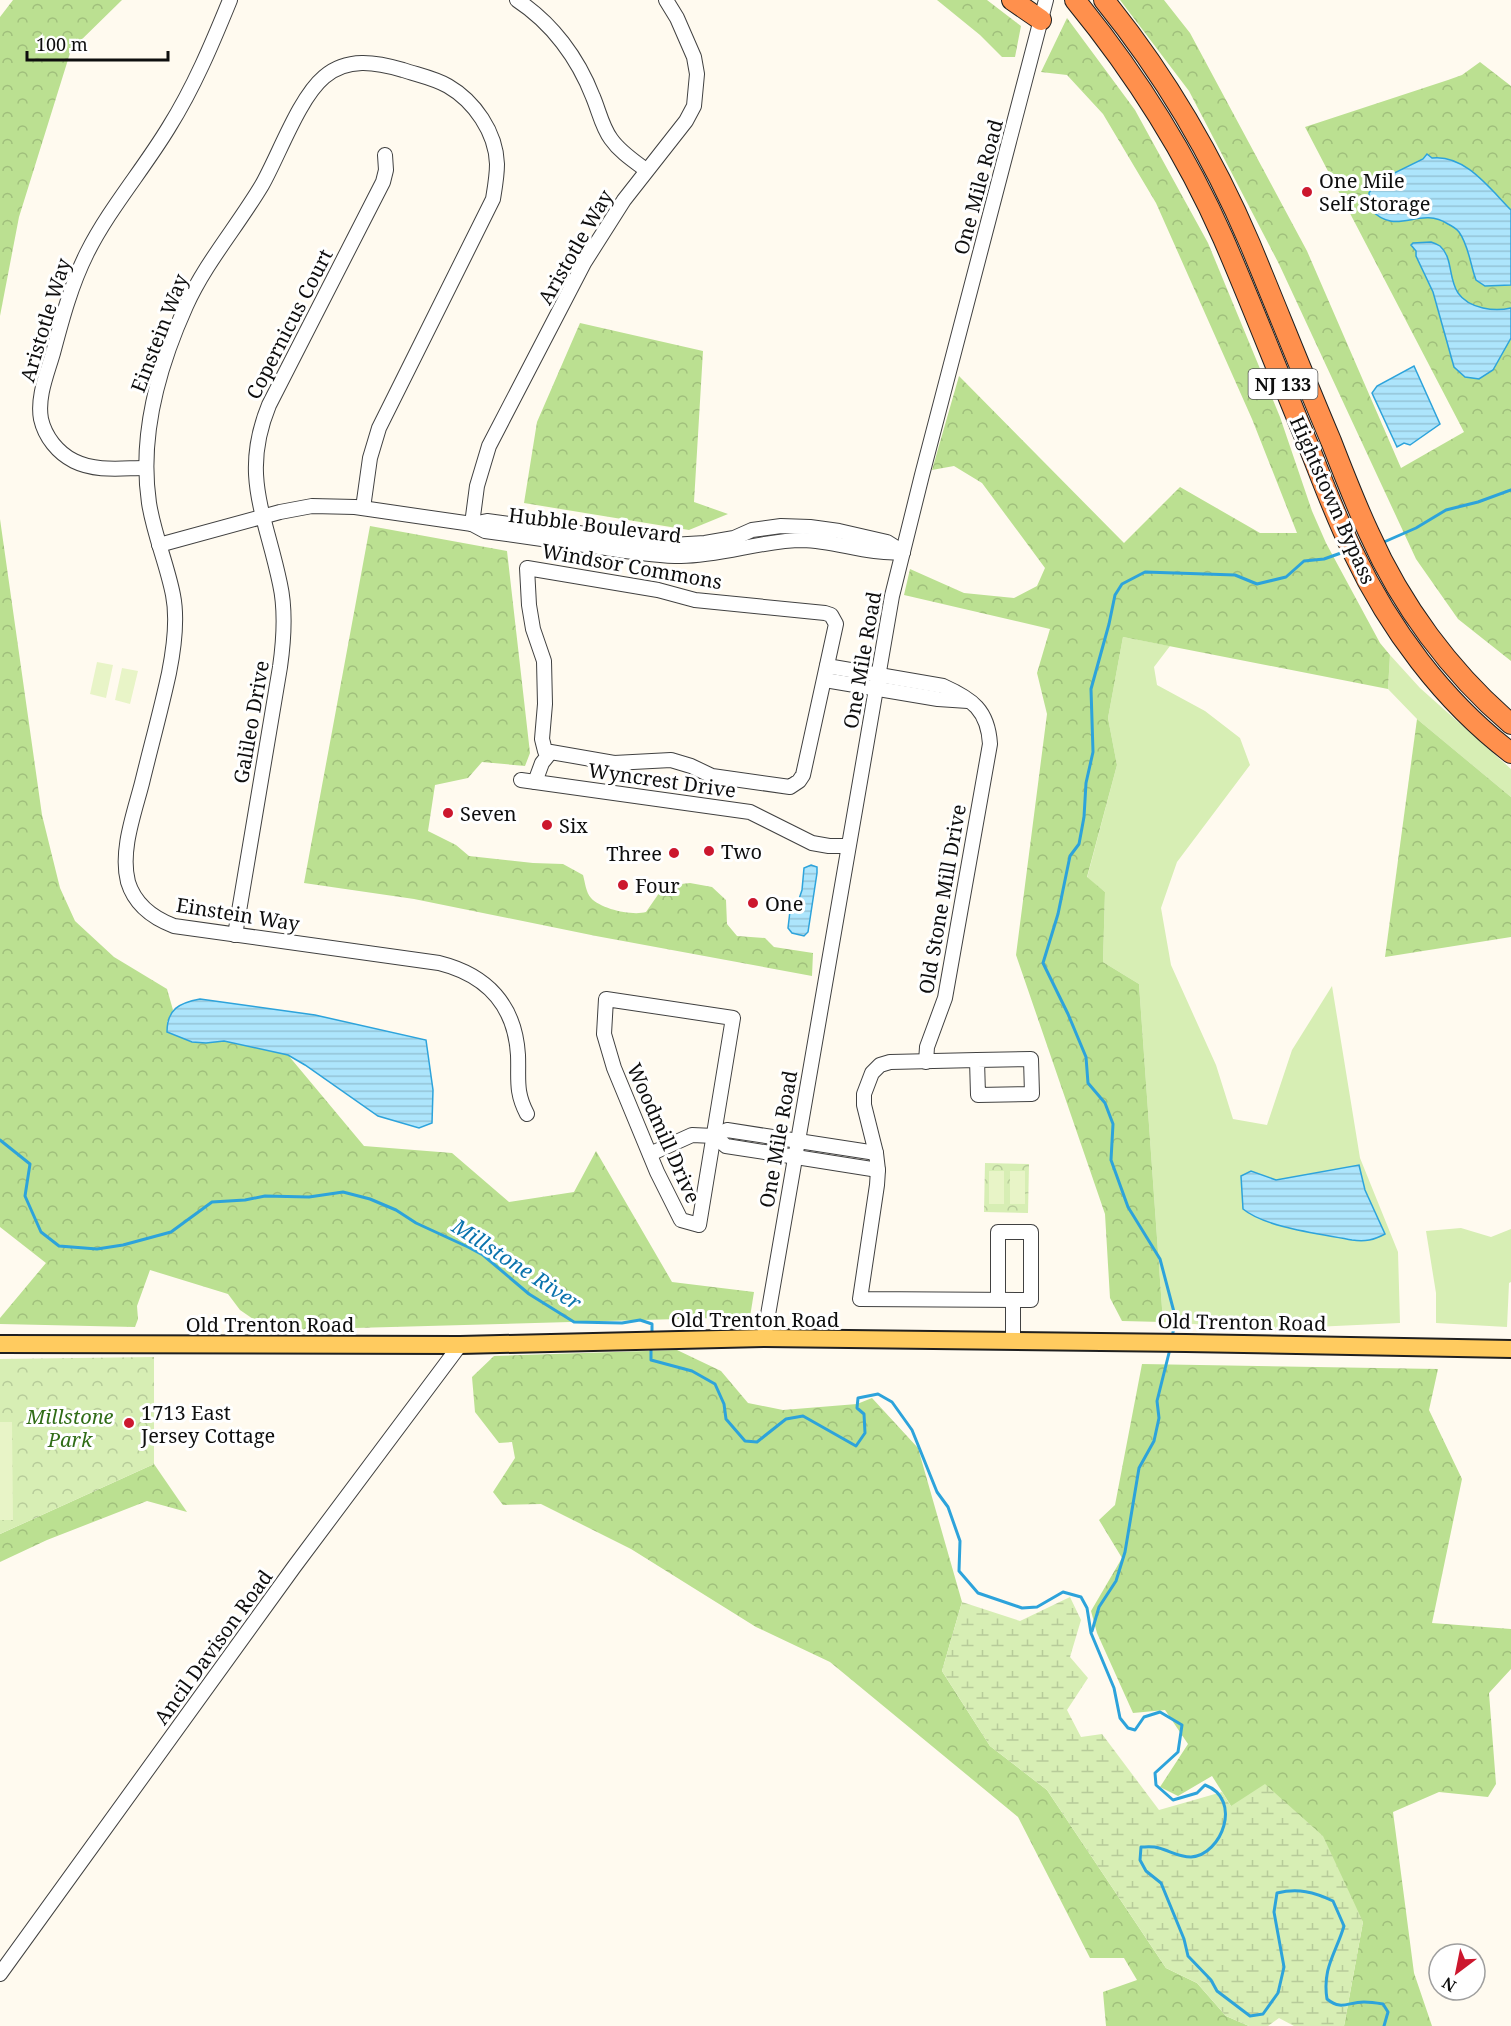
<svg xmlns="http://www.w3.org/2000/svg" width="1511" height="2026" viewBox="0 0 1511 2026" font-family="'Noto Serif',serif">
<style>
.grass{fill:#d7eeb4}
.forest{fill:url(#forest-crowns)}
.wetland{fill:url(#wetland-marsh)}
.park{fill:url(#park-crowns)}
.pitch{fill:#e8f4c7}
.water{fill:url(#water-rules);stroke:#2da3db;stroke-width:1.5}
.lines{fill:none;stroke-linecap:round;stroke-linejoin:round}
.stream{stroke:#2da3db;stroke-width:3}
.minor-casing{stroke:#414141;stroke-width:16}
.major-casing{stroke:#1f1f1f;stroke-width:20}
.highway-casing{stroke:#1f1f1f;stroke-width:22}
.minor{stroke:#fff;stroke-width:14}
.major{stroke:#ffcb5f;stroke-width:16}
.highway{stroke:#ff904d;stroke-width:20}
.poi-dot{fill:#cc172e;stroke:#fff;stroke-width:2}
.labels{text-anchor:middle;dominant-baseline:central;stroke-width:6;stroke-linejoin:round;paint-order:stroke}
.shield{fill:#fff;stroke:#565656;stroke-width:1.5}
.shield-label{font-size:18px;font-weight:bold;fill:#0e0e0e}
.poi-label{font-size:20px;fill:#0e0e0e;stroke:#fff;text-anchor:start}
.street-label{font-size:20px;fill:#0e0e0e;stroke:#fff}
.park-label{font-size:20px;font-style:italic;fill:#306d17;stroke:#fff}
.water-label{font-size:21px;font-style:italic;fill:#0a73ad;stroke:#fff}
</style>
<defs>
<pattern id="forest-crowns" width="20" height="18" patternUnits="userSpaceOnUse" patternTransform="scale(1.5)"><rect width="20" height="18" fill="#bbe091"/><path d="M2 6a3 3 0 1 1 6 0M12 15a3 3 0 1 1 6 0" fill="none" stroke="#a0bf7c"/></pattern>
<pattern id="wetland-marsh" width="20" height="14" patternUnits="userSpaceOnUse" patternTransform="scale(1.5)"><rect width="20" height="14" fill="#d7eeb4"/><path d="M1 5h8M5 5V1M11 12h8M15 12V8" fill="none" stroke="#b7cb9a"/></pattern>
<pattern id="park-crowns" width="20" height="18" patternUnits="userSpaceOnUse" patternTransform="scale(1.5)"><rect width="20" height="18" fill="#d7eeb4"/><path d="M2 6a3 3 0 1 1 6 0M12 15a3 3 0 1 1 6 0" fill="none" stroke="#b7cb9a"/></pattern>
<pattern id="water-rules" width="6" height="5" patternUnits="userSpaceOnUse" patternTransform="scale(1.5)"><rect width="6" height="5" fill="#ade5fc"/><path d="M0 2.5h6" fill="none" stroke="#94c3d7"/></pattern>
</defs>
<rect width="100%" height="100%" fill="#fffaef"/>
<g class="grass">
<polygon points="1123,637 1170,646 1154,667 1157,685 1205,711 1240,738 1250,765 1177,862 1161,908 1171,965 1216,1065 1233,1119 1267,1125 1292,1050 1332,986 1360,1158 1398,1252 1400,1323 1271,1329 1163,1322 1139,984 1103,962 1105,892 1087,878 1117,765 1108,718"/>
<polygon points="1390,655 1420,688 1511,769 1511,797 1417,719 1388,689"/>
<polygon points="1461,1228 1491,1237 1511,1229 1511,1282 1509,1283 1507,1327 1436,1323 1436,1293 1426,1231"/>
</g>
<g class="forest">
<polygon points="13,0 122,0 71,50 19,217 0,316 0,17"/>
<polygon points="937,0 987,0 1021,26 1015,57 1002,57 980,35"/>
<polygon points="1120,0 1164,0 1190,33 1307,251 1401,468 1464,432 1305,127 1448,80 1462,75 1480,62 1511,86 1511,661 1458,619 1416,559 1279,264 1189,91"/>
<polygon points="1067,18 1135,110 1208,243 1280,417 1312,511 1326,543 1380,643 1390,655 1388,689 1123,637 1108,718 1117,765 1087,877 1105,892 1103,962 1139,984 1163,1322 1122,1321 1110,1298 1105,1214 1016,955 1047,714 1037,673 1050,629 904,595 910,569 964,593 1014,598 1037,586 1045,568 982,483 954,466 932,470 959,376 1124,543 1180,487 1260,533 1297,533 1252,419 1156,203 1103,114 1067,75 1041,72"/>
<polygon points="580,323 703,351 694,502 728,514 689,530 524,503 537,422"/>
<polygon points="0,519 42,815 60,888 75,921 114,957 167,989 173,1010 167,1022 206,1043 224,1041 288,1055 364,1146 452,1153 509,1202 574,1192 596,1151 672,1282 754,1292 750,1317 282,1330 259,1323 240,1310 228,1294 150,1270 137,1306 138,1319 135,1327 0,1324 0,1318 46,1263 0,1227"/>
<path d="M370 526 507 551 530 753 525 766 482 762 468 778 435 785 428 831 456 845 469 856 533 863 563 864 583 875C585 882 586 893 591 898 601 909 632 916 646 912L664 886 690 883 712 887 726 900 727 924 737 936 765 938 774 947 813 953 812 976 596 936 414 899 304 883Z"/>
<polygon points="1417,719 1511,797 1511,937 1385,957"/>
<polygon points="677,1350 721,1371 748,1403 783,1410 857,1404 872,1398 918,1448 962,1602 942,1671 990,1746 1047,1790 1166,1968 1197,1983 1226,2016 1249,2026 1106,2026 1103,1992 1137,1980 1124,1958 1090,1958 1018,1817 830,1662 756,1627 631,1549 541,1504 503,1505 493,1492 515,1458 512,1442 499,1443 475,1412 472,1377 494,1356"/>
<polygon points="1142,1364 1438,1369 1429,1410 1462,1479 1432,1623 1511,1629 1511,1669 1489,1693 1496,1784 1488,1797 1439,1792 1393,1812 1414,1973 1432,2026 1344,2026 1363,1922 1231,1806 1212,1776 1178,1796 1160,1787 1188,1744 1165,1710 1133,1713 1097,1633 1091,1611 1122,1558 1099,1520 1115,1505"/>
<polygon points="154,1464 187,1512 147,1501 47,1540 0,1562 0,1534"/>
</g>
<polygon class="wetland" points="1070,1597 1081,1620 1070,1657 1088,1678 1067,1710 1081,1737 1102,1734 1159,1810 1222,1792 1231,1806 1265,1784 1323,1836 1363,1922 1344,2026 1294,2026 1279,2018 1268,2026 1249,2026 1226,2016 1197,1983 1166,1968 1047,1790 990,1746 942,1671 962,1602 1020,1621"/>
<g class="park">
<polygon points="985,1163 1029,1164 1028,1213 984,1212"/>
<polygon points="154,1357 154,1464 0,1534 0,1359"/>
</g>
<g class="pitch">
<polygon points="97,662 113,665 106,698 90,694"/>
<polygon points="122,668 138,671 130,704 115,700"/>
<rect x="989" y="1171" width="15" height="33"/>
<rect x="1010" y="1171" width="15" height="33"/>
<polygon points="0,1422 12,1422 13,1520 0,1520"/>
</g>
<g class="water">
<path d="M1427 154 1432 158C1465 154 1490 189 1511 210V285L1485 286 1476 280C1470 264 1469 246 1459 232 1456 228 1452 226 1448 224 1418 205 1398 238 1370 209L1369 193 1376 182 1423 159Z"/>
<path d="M1431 242C1434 243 1437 244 1440 246 1459 263 1440 298 1483 308 1492 310 1502 310 1511 308V338L1493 370 1479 379 1465 377 1454 367 1433 292 1416 256V251L1411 245 1413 243Z"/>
<polygon points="1414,366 1440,424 1410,445 1404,443 1397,447 1372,393 1377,386"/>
<polygon points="811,865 817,867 817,873 808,932 804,936 792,933 788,928 790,911 799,899 802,890 804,868"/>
<path d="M200 999 315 1015 426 1040 433 1090 432 1123 419 1128 378 1116 305 1065 288 1055 224 1041 206 1043 192 1042 167 1032C167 1009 179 1003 200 999Z"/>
<path d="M1359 1165 1365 1190 1385 1234C1374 1240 1365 1242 1352 1240 1322 1234 1266 1228 1243 1209L1241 1176 1251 1171 1276 1180Z"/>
</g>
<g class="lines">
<g class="stream">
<polyline points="1384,542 1416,528 1446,510 1478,502 1511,490"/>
<polyline points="0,1140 30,1164 25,1196 41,1232 59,1246 97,1249 123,1245 171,1232 212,1202 245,1200 265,1196 309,1197 343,1192 370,1199 396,1210 416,1223 468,1247 483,1255 529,1294 574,1322 622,1323 640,1320 652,1324 652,1335"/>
<polyline points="1172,1337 1175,1323 1174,1312 1160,1259 1128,1207 1111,1160 1113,1124 1105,1103 1088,1083 1086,1057 1068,1014 1043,963 1058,914 1070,856 1079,844 1084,817 1086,783 1093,752 1091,689 1109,624 1115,595 1122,584 1145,572 1235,575 1257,584 1286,577 1304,561 1324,559 1341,553"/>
<path d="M651 1347V1360L692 1371 715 1384 724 1404 726 1419 745 1441 757 1442 786 1419 803 1416 856 1446 865 1433 864 1414 857 1408 858 1398 878 1394 892 1402 912 1430 937 1492 948 1507 960 1541 959 1571 978 1593 1022 1608 1037 1607 1063 1592 1081 1597 1087 1608 1091 1633 1114 1688 1120 1718 1128 1728 1135 1730 1144 1717 1160 1712 1182 1725 1178 1752 1155 1773 1156 1785 1173 1800 1197 1793 1205 1785C1243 1799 1222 1855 1191 1857 1179 1857 1170 1851 1159 1848 1153 1846 1146 1847 1141 1847L1140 1860 1146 1871 1161 1883 1184 1939 1188 1956 1211 1980 1217 1991 1250 2016 1263 2014 1278 1993 1284 1967 1274 1912 1277 1893C1298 1888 1314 1892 1333 1901L1344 1926C1336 1953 1322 1968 1327 1999 1342 2011 1347 2002 1364 2002 1370 2002 1377 2003 1383 2004L1388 2012 1384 2026"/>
<polyline points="1092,1631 1099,1607 1116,1581 1125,1552 1139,1468 1154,1441 1159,1418 1157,1401 1170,1349"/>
</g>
<g class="minor-casing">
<g id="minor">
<path d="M517 0C552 23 578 58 593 97 599 111 602 127 611 139 620 152 634 161 646 170"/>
<path d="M145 468C122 468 96 472 74 461 58 453 45 437 41 419 37 397 47 374 53 353 62 319 71 285 87 253 109 209 143 170 169 127 194 87 212 44 230 0"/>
<path d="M363 508 370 458 379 428 493 199C495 187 497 176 497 164 496 132 474 101 448 86 434 78 418 75 403 70 376 62 347 57 324 77 299 98 279 155 262 185 237 227 206 262 186 306 158 368 139 435 149 503 154 535 167 564 173 595 178 620 174 648 169 673 161 710 151 746 142 783 134 814 120 851 128 882 135 905 153 918 174 926L439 963C487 975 515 1005 518 1055 519 1079 515 1091 527 1114"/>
<polyline points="472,524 477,486 489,446 584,263 624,200 686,121 694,106 697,74 694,57 677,18 666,0"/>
<path d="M472 524 485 531C523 536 561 542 599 547 626 551 653 556 681 556 722 556 762 540 803 540 837 541 869 555 903 552"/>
<polyline points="159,545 280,512 312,506 355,507 472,524 487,521 671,545 705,543 734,538 752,530 781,526 810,527 839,531 887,542 903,552"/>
<polygon points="527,568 658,590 695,600 825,613 831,615 836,624 803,775 799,781 790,787 712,776 691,766 671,760 614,763 545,751 542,739 545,704 544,661 533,629 529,605"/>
<path d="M827 666 943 686C972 699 988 710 990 744L945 998 927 1047 926 1062"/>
<polyline points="825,680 938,699 968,701"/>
<polyline points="521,780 750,812 812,843 829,846 848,846"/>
<polyline points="535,782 542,763 550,753"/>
<path d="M235 935 280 667C284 639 286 611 280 584 266 515 240 476 269 405L383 182 386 170 385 155"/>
<polygon points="606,999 733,1018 699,1225 681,1220 657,1172 614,1068 604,1034"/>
<polyline points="977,1060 1031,1059 1032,1094 978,1095 977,1060 890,1062 880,1065 872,1073 864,1094 864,1105 876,1153 878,1170 877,1185 860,1299 1031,1300 1031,1232 998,1232 998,1300"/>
<polyline points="714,1136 726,1146 878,1170"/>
<polyline points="650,1154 692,1135 714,1136 727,1130 876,1153"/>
<polyline points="1013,1300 1013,1340"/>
<polyline points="764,1338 892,596 922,475 1046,0"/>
<polyline points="0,1974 294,1567 460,1345"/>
</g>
</g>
<g class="major-casing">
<polyline id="major" points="0,1344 460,1345 764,1338 1186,1343 1511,1349"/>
</g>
<g class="highway-casing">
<g id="highway">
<polyline points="1012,0 1041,20"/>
<path d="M1075 0C1134 72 1185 152 1223 238 1253 307 1280 378 1309 447 1323 482 1336 518 1353 552 1389 628 1443 701 1511 753"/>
<path d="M1104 0C1164 74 1213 157 1250 244 1277 309 1303 375 1331 441 1343 472 1355 503 1369 533 1401 605 1450 672 1511 724"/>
</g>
</g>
<use href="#minor" class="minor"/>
<use href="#major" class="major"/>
<use href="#highway" class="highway"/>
</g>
<g class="poi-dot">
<circle cx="1307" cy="192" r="6"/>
<circle cx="448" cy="813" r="6"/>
<circle cx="547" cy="825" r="6"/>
<circle cx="709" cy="851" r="6"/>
<circle cx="674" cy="853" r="6"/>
<circle cx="623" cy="885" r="6"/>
<circle cx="753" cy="903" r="6"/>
<circle cx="129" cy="1423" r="6"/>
</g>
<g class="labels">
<rect class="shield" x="1248.5" y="369" width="69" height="30" rx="4.5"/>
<g class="shield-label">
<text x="1283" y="384">NJ 133</text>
</g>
<g class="poi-label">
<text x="1319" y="180">One Mile<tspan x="1319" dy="23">Self Storage</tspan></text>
<text x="460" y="813">Seven</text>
<text x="559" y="825">Six</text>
<text x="721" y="851">Two</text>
<text x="662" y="853" text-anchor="end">Three</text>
<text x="635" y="885">Four</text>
<text x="765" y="903">One</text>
<text x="141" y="1412">1713 East<tspan x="141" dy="23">Jersey Cottage</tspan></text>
</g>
<g class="street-label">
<text transform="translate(978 187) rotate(-75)">One Mile Road</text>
<text transform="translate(575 247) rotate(-60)">Aristotle Way</text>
<text transform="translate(45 320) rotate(-73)">Aristotle Way</text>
<text transform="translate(289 324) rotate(-63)">Copernicus Court</text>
<text transform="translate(159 333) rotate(-69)">Einstein Way</text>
<text transform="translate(1333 500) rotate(66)">Hightstown Bypass</text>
<text transform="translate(595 525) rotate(7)">Hubble Boulevard</text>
<text transform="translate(632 566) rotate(10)">Windsor Commons</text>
<text transform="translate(862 660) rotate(-80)">One Mile Road</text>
<text transform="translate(251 722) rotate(-80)">Galileo Drive</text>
<text transform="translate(662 780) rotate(8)">Wyncrest Drive</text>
<text transform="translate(942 899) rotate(-80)">Old Stone Mill Drive</text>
<text transform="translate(238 914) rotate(9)">Einstein Way</text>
<text transform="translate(664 1133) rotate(66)">Woodmill Drive</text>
<text transform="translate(778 1139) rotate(-80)">One Mile Road</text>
<text x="755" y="1319">Old Trenton Road</text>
<text transform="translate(1242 1322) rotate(1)">Old Trenton Road</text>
<text x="270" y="1324">Old Trenton Road</text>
<text transform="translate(213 1647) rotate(-54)">Ancil Davison Road</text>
</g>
<g class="park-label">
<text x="70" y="1416">Millstone<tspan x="70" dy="23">Park</tspan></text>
</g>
<g class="water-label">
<text transform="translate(517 1264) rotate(33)">Millstone River</text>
</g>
</g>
<g transform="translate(1457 1972) rotate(212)"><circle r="28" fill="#ffffff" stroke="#9f9f9f" stroke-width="1.5"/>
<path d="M0-4.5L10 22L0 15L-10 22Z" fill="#cc172e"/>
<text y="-9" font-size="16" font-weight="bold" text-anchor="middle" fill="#0e0e0e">N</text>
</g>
<path d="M27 51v9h141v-9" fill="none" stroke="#0e0e0e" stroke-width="3"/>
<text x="36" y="51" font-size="18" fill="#0e0e0e" stroke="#ffffff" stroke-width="4.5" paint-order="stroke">100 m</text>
</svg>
